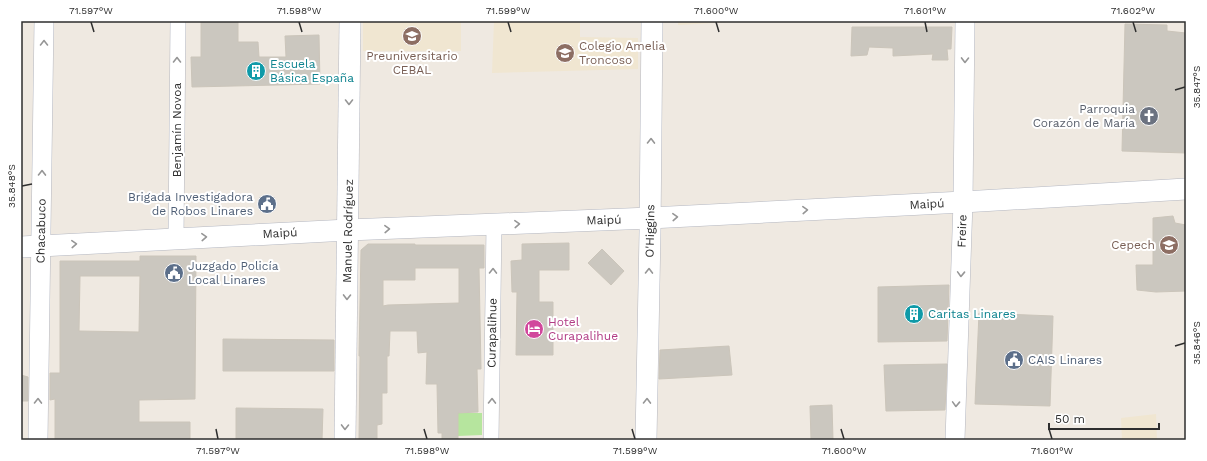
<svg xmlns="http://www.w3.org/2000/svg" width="1207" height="461" viewBox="0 0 1207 461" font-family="'Work Sans',sans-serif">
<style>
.education{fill:#f0e6d1}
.green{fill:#b6e59e}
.building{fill:#cbc7bf;stroke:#cbc5ba;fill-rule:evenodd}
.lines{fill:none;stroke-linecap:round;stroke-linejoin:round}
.minor-casing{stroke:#b4b7c1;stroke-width:16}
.tertiary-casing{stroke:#b4b7c1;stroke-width:20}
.secondary-casing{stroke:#b4b7c1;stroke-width:22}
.minor{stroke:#fff;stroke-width:15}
.tertiary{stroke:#fff;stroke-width:19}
.secondary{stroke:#fff;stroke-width:21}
.oneway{stroke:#969696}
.ticks{fill:none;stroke:#2e2e2e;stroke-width:1.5}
.labels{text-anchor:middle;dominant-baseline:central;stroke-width:4;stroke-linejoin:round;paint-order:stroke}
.education-label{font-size:12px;fill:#785e54;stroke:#fff;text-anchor:start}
.culture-label{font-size:12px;fill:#0d838f;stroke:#fff;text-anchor:start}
.worship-label{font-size:12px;fill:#5b616d;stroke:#fff;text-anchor:end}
.street-label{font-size:12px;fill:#2e2e2e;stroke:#fff}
.service-label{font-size:12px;fill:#4e5e75;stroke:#fff;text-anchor:start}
.hotel-label{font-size:12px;fill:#b23c85;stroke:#fff;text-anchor:start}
.neatline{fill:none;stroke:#2e2e2e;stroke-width:1.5}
.ticks-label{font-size:10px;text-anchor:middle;fill:#2e2e2e}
</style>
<rect width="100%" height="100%" fill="#efe9e1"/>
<g class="education">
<rect x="363" y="21" width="98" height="30"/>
<polygon points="494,21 580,21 580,37 638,38 638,69 492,73"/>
<polygon points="678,21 733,21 733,22 678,25"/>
<polygon points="1156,414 1157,440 1122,440 1121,418"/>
</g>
<polygon class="green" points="458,413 482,413 482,435 458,436"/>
<g class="building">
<polygon points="201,21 238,21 238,42 258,42 259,57 286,57 285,36 319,35 320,84 192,87 191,57 201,57"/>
<polygon points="1125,24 1167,25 1167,31 1186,33 1186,153 1122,151"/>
<polygon points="852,27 952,27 951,49 947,49 948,60 932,60 933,54 893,56 893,48 869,47 867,55 851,56"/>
<polygon points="1173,216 1175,223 1186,225 1186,291 1156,292 1137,290 1136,265 1153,265 1153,218"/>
<polygon points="569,243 569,270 539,270 539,302 553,302 553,355 516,355 517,292 512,292 511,261 522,260 522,244"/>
<path d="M368 244H415V245H484V268H479L481 369H477L478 412 458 413V440H442V433H438L437 384H426L427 352 418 353 417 331H390L389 356H387V393H382V424L377 425V440H359L360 356H359L361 250ZM415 268H459V303L388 305 383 306V280H415Z"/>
<polygon points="602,249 624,271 611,285 588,263"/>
<path d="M140 256H196L195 399 139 400V422H190V440H55V399L50 400V373H60V261H140ZM80 276H140L139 332 79 331Z"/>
<polygon points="949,285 947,341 878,342 878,287"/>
<polygon points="979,313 1053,316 1050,406 975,404"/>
<polygon points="223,339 334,340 334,371 223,371"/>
<polygon points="729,346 732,375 659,379 660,350"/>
<polygon points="947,364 945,410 886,411 884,365"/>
<polygon points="21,375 28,377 28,401 21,401"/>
<polygon points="832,405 833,440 811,440 810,406"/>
<polygon points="236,408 323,409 322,440 236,440"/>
</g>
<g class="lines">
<g class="minor-casing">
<g id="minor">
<polyline points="176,239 178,21"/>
<polyline points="491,440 494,225"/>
</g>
</g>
<g class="tertiary-casing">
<g id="tertiary">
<polyline points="38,440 44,21"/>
<polyline points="955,440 963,202 965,21"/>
</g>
</g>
<g class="secondary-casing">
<g id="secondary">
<polyline points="21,247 348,230 650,218 963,202 1186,189"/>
<polyline points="345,440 350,21"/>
<polyline points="646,440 650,232 652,21"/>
</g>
</g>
<use href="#minor" class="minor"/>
<use href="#tertiary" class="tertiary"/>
<use href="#secondary" class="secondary"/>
</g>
<defs><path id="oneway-chevron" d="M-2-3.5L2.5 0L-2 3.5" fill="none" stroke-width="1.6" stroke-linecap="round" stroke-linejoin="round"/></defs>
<g class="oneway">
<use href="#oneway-chevron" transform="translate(44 43) rotate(-90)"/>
<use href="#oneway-chevron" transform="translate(177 60) rotate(-90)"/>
<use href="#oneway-chevron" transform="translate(965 60) rotate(91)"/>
<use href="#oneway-chevron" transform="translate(349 102) rotate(90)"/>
<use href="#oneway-chevron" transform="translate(651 141) rotate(-89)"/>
<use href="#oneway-chevron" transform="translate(42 173) rotate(-89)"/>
<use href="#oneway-chevron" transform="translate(805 210) rotate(-3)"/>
<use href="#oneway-chevron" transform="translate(675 217) rotate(-3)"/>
<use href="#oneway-chevron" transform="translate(517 224) rotate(-3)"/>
<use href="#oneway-chevron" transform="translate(387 229) rotate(-2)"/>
<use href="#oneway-chevron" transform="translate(204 237) rotate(-3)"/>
<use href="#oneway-chevron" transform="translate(74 244) rotate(-3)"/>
<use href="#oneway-chevron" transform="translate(493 271) rotate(-89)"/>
<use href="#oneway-chevron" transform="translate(649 271) rotate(-89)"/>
<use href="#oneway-chevron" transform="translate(961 274) rotate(92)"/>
<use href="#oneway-chevron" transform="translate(347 297) rotate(91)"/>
<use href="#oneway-chevron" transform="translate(38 401) rotate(-89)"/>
<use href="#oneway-chevron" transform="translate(492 401) rotate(-89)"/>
<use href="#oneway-chevron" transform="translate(647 401) rotate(-89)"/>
<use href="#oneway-chevron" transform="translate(956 404) rotate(92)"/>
<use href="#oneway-chevron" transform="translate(345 427) rotate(91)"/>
</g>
<path class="ticks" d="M91 22 94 32M299 22 302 32M508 22 511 32M716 22 719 32M925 22 927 32M1133 22 1136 32M1175 90 1185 87M22 186 32 184M1175 346 1185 343M216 429 218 439M424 429 427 439M632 429 635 439M841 429 844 439M1049 429 1052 439"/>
<defs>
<g id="school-disc" transform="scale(1)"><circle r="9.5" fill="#8d6e63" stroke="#fff"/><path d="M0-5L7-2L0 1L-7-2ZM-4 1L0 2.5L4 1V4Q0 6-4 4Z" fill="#fff"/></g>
<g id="building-disc" transform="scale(1)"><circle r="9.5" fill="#0f9aa8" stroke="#fff"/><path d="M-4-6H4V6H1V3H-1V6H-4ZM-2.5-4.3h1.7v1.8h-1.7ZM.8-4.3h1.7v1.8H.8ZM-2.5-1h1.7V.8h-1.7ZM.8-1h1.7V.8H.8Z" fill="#fff"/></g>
<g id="church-disc" transform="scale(1)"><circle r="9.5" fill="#6b7280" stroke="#fff"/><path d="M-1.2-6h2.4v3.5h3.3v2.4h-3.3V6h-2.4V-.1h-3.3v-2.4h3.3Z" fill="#fff"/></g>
<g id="civic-disc" transform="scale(1)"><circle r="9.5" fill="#5c6f8a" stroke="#fff"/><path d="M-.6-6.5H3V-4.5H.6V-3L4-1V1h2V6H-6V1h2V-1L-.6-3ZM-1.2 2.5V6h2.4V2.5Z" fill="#fff"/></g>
<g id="university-disc" transform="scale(1)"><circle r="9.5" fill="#8d6e63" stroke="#fff"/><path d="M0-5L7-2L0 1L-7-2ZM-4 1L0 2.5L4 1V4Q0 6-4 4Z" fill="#fff"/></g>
<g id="hotel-disc" transform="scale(1)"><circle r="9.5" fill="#d1479c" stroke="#fff"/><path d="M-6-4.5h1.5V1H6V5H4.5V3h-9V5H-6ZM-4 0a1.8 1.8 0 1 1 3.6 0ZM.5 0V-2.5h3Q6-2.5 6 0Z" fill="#fff"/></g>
</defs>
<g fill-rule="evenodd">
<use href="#school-disc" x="412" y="36"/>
<use href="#school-disc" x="565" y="53"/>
<use href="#building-disc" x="256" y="71"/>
<use href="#church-disc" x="1149" y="116"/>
<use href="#civic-disc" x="267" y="204"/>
<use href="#university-disc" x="1169" y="245"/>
<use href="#civic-disc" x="174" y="273"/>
<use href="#building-disc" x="914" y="314"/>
<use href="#hotel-disc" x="534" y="329"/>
<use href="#civic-disc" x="1014" y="360"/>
</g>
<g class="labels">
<g class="education-label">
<text x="579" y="46">Colegio Amelia<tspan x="579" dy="14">Troncoso</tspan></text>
<text x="412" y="56" text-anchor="middle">Preuniversitario<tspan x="412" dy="14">CEBAL</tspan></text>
<text x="1155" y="245" text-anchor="end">Cepech</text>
</g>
<g class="culture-label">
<text x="270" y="64">Escuela<tspan x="270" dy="14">Básica España</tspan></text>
<text x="928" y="314">Caritas Linares</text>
</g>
<g class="worship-label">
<text x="1135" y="109">Parroquia<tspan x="1135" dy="14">Corazón de María</tspan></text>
</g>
<g class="street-label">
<text transform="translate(177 130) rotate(-90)">Benjamín Novoa</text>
<text transform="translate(927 204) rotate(-3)">Maipú</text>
<text transform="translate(604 220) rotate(-2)">Maipú</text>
<text transform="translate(41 231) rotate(-89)">Chacabuco</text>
<text transform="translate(348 231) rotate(-89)">Manuel Rodríguez</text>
<text transform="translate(650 231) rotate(-89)">O'Higgins</text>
<text transform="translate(962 231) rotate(-88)">Freire</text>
<text transform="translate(280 233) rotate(-3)">Maipú</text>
<text transform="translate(492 333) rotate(-89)">Curapalihue</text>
</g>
<g class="service-label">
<text x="253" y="197" text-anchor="end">Brigada Investigadora<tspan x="253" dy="14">de Robos Linares</tspan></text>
<text x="188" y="266">Juzgado Policía<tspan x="188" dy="14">Local Linares</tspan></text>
<text x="1028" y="360">CAIS Linares</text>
</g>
<g class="hotel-label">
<text x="548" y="322">Hotel<tspan x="548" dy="14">Curapalihue</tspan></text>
</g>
</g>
<rect width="1207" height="461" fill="none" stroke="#ffffff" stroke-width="44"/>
<path d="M1049 423v6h110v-6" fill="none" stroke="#2e2e2e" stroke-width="2"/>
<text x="1055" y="423" font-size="12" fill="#2e2e2e" stroke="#ffffff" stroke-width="3" paint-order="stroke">50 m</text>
<rect x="22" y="22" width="1163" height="417" class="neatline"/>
<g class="ticks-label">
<text x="91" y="14">71.597°W</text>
<text x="299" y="14">71.598°W</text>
<text x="508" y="14">71.599°W</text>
<text x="716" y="14">71.600°W</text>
<text x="925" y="14">71.601°W</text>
<text x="1133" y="14">71.602°W</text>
<text transform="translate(1196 87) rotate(-90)" y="4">35.847°S</text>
<text transform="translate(11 186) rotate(-90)" y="4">35.848°S</text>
<text transform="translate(1196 343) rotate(-90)" y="4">35.846°S</text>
<text x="218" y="454">71.597°W</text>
<text x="427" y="454">71.598°W</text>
<text x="635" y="454">71.599°W</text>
<text x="844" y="454">71.600°W</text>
<text x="1052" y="454">71.601°W</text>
</g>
</svg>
